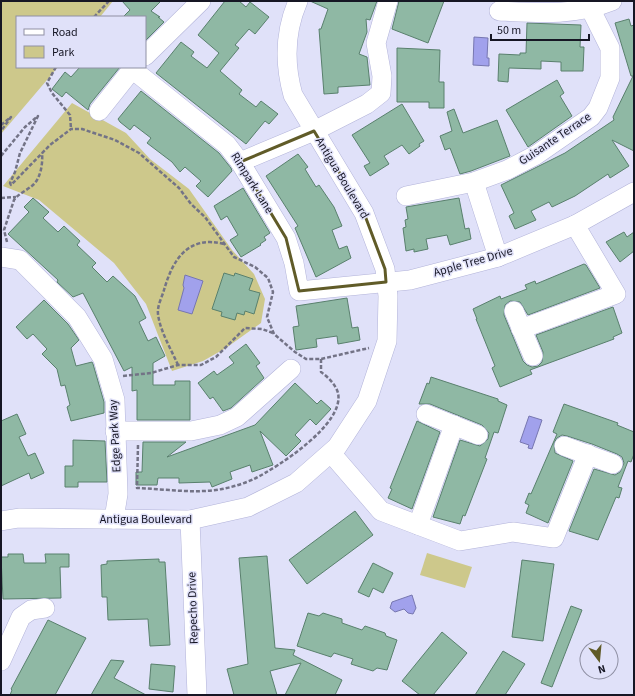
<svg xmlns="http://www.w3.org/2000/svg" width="635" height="696" viewBox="0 0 635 696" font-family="'Source Sans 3',sans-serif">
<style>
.green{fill:#cdc88b}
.water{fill:#a1a1ec;stroke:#7777b0}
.building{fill:#8fb8a4;stroke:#59806d}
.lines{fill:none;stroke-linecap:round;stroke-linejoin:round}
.minor-casing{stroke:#b2b3d9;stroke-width:20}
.path{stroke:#737386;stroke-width:2.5;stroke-dasharray:4 2;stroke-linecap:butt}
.minor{stroke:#fff;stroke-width:19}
.marked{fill:none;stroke:#605b28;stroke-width:3;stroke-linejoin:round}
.labels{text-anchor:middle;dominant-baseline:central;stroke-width:3;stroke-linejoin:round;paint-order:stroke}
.street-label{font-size:12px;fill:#161624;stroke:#e0e1f9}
</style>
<rect width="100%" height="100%" fill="#e0e1f9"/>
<g class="green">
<polygon points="1,1 113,1 100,17 17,17 17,67 58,67 1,134"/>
<polygon points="72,103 126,133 150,159 189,189 232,250 254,274 265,299 261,323 226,348 203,361 172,371 146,304 114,263 39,200 3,186"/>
<polygon points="427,553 472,567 465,588 420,575"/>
</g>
<g class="water">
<polygon points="474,37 488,38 487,58 489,58 489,66 473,65"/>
<polygon points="185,275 203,281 192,314 178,310 184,288 183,285"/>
<polygon points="529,416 542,420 532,449 528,448 529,445 520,442"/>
<polygon points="412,595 416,608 413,614 408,613 404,609 395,612 390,608 392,602"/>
</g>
<g class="building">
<polygon points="122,1 161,1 151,11 160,17 158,17 164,22 145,41 145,17 123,17 130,10"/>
<polygon points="225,1 239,1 246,7 250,2 269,17 255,34 249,29 235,45 239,48 220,71 242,90 239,94 256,107 261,101 278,114 269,124 265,121 246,144 156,73 181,42 194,52 191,56 207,68 219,53 198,35"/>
<polygon points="310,1 377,1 370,20 366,19 367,32 359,54 367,57 370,85 338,87 338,93 324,94 319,29 321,29 328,9"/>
<polygon points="399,1 444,1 428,43 392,29"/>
<polygon points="629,19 631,26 634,25 634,151 612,140 629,166 610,178 608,174 575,196 552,207 549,202 531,211 536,220 515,229 509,216 514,213 501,185 565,153 614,120 613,117 633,76 631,76 615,23"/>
<polygon points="527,23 581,25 580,47 584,47 583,71 561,71 561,62 541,61 541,69 509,68 508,82 498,81 499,54 520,55 520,53 526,53"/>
<polygon points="397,48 440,50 439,82 444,82 444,108 429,108 429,102 397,102"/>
<polygon points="80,67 120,67 90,104 88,110 66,92 62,97 52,89 65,72 71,77"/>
<polygon points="557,80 564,93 560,96 572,116 528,147 506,110"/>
<polygon points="141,91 219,153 231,168 232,171 208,197 196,186 201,181 185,167 180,172 172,162 147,143 151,138 134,125 130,130 120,122 118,119"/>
<polygon points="402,104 424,141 419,144 420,146 409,154 402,145 384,156 389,164 370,176 364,166 370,163 352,135"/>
<polygon points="454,109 463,133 497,120 510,156 471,171 460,174 450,148 445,150 440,136 452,131 447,112"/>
<polygon points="298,154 308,167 305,169 316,187 319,185 334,207 342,226 332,230 339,249 347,246 351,258 316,277 295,228 298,226 266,176"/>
<polygon points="243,188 270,233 264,237 266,240 260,244 261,245 241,257 230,240 238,235 227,216 221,220 214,206"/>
<polygon points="33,198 49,212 43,218 58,232 64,226 80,241 77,245 96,263 92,267 107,282 113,276 135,296 146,318 139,322 148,341 156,337 165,356 153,363 153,385 175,385 175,381 190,381 190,420 137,420 137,390 132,391 132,367 124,371 83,293 73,297 57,282 58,280 8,234 29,212 24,207"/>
<polygon points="459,198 465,229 469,228 471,239 450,245 447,235 426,239 428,249 414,252 414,249 406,251 403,228 406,227 405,220 408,219 406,207"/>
<polygon points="624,232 627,237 634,232 634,251 620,262 606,242"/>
<polygon points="584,264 586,265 600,288 528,315 520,302 510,301 505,305 504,315 523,361 527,365 532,367 538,366 542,362 543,352 536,335 613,307 622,333 613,337 614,339 530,370 532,374 500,387 492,368 495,366 476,319 477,319 473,309 500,296 501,299 527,289 525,285 535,281 536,284"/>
<polygon points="224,273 234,276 235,273 253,279 249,290 260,293 254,314 245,311 244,315 237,313 235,320 221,316 222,312 212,309"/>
<polygon points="347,298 352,328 358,327 360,340 338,344 337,336 316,339 317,347 296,350 293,327 299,326 296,306"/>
<polygon points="44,300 68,324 79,340 71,348 76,366 92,362 93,364 104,402 104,413 71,421 67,407 70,405 65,385 61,386 57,369 42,354 47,349 33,334 27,339 16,327"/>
<polygon points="246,344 260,363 256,366 264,378 231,408 223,411 213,397 210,399 198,383 214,371 217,375 234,363 229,357"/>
<polygon points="431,377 498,399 498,401 507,405 498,433 494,432 485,458 487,459 465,516 463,515 460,524 433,517 460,440 480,446 488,439 489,433 482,425 430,404 419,404 427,383 429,384"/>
<polygon points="295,383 317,404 321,400 331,409 316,425 310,419 295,435 301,441 286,456 260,431 273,465 252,472 250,465 230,472 232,479 212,487 210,482 179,483 179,478 158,478 157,485 136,485 136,472 142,472 143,442 186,442 167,457 255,425"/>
<polygon points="564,404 618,423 617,425 634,432 634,454 631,462 628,461 618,487 622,488 619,498 616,497 598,540 569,531 594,469 615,475 620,472 624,463 622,457 617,454 592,444 567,436 562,435 557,438 554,443 555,453 573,461 548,523 526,513 529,505 525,503 529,493 531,494 557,434 553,432"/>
<polygon points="17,414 26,434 19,437 28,456 35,453 44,473 31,479 29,473 1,486 1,421"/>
<polygon points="417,421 440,432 412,509 388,498 392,489 390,488"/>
<polygon points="73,440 105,441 107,482 78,482 78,487 65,487 65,466 73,466"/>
<polygon points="355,511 373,535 307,584 289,560"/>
<polygon points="8,554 23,554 24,563 46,563 45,554 69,554 69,567 60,567 61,598 3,599 1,557 8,557"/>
<polygon points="267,556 275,648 295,650 293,655 342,680 335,695 285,695 301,663 270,671 277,695 234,695 227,669 248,664 239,558"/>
<polygon points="159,559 159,562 165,562 170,645 150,646 148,619 108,620 107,597 102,597 101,565 107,564 107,561"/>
<polygon points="522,560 554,564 543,641 512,637"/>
<polygon points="373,563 393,573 383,593 373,588 369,597 358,592"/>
<polygon points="571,606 582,610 552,687 541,683"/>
<polygon points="308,613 319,616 323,613 342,619 342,623 362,630 365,626 385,633 386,636 397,640 387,670 377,668 373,671 351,664 353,659 334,653 331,657 297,646"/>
<polygon points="48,620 86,638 55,695 10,695 12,690 11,689"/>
<polygon points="442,632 467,653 433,695 420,695 402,681"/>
<polygon points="503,651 525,664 505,695 475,695"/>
<polygon points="111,660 124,661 114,678 146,695 91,695"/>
<polygon points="151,664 175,666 173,692 149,689"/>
</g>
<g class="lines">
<g class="minor-casing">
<g id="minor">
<path d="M499 11C538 13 575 16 612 1"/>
<polyline points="145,56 201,1"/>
<polyline points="132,69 227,145 240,162 286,238 294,263 299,291 410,280 498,257 575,225 634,192"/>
<polyline points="99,111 134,67"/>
<polyline points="240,162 314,131 367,104 381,93 382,76 376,43 388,1"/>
<polyline points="474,182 498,257"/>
<polyline points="406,196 474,182 507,170 536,155 591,117 598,108 610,78 610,48 590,8"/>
<polyline points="1,257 20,260 77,317 103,359 115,400 118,494 114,519"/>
<polyline points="514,311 533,356"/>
<polyline points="521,329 616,294 575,225"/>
<polyline points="426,414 478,435"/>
<polyline points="115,431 191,431 220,425 237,417 291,369"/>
<polyline points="564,446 613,464"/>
<polyline points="331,453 381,511 460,541 513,532 554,538 588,454"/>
<polyline points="190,520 197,695"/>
<path d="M1 521 19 518 190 520 248 507 296 483 337 447 367 401 387 341 388 296 385 269 364 213 293 95C284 63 285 31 298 1"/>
<polyline points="418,525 454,425"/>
<polyline points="1,661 21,617 31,610 45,608"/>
</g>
</g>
<g class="path">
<polyline points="94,17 109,1"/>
<polyline points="56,67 47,83 52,93 70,115 71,129"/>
<polyline points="1,125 11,117 1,131"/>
<polyline points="1,156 25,127 38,116 20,153 15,172 10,183 11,185 50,145 71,129 82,129 115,140 139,153 179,188 191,204 205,217 234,257 255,267 268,278 273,292 267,317 274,334 295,352 306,359 321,359 369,348"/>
<polyline points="1,198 16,197"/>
<path d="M7 242 4 230 14 200C19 193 28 190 34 184 41 177 43 162 42 153"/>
<path d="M178 365C171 349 160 331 158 314 157 306 162 297 164 290 173 259 188 235 224 244"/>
<polyline points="123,376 151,373 178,365 201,365 216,357 245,328 262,329 273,333"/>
<path d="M138 445 137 488C165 489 195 494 222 489 233 487 245 483 254 479 278 467 345 424 338 393 336 385 328 377 321 372V359"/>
</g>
<use href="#minor" class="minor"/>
</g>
<path class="marked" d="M314 131 364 213 385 269 386 282 299 291 286 238 240 162Z"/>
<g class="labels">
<g class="street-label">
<text transform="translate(555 139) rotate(-34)">Guisante Terrace</text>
<text transform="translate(342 178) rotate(59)">Antigua Boulevard</text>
<text transform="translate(252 183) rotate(58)">Rimpark Lane</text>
<text transform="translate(473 262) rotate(-16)">Apple Tree Drive</text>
<text transform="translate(115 436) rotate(-93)">Edge Park Way</text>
<text x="146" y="519">Antigua Boulevard</text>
<text transform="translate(193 608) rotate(-92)">Repecho Drive</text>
</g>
</g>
<rect width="635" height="696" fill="none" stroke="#161624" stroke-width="4"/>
<rect x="16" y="16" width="130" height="52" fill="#e0e1f9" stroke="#8f90a4"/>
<rect x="24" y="29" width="20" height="6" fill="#ffffff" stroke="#8f90a4"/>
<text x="52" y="36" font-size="12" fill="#161624">Road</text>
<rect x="24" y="46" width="20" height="12" fill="#cdc88b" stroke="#8f90a4"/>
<text x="52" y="56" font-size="12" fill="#161624">Park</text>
<g transform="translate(599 660) rotate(164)"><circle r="19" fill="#e0e1f9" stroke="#8f90a4"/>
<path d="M0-3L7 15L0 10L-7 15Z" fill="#605b28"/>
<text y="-6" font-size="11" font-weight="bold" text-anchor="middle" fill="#161624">N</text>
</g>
<path d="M491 34v6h98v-6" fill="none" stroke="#161624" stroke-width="2"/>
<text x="497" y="34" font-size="12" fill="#161624" stroke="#e0e1f9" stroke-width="3" paint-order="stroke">50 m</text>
</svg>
